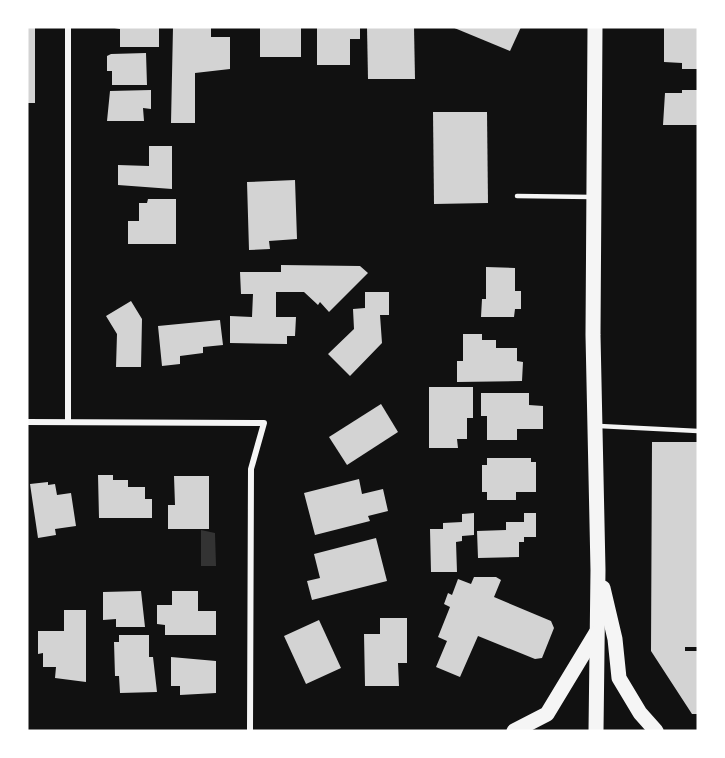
<svg xmlns="http://www.w3.org/2000/svg" width="725" height="758" viewBox="0 0 725 758" font-family="Karla,sans-serif">
<style>
.water{fill:#333}
.building{fill:#d3d3d3}
.lines{fill:none;stroke-linecap:round;stroke-linejoin:round}
.service{stroke:#f5f5f5;stroke-width:4.5}
.minor{stroke:#f5f5f5;stroke-width:6}
.primary{stroke:#f5f5f5;stroke-width:15}
</style>
<rect width="100%" height="100%" fill="#111"/>
<polygon class="water" points="201,530 215,533 216,566 201,566"/>
<g class="building">
<rect x="27" y="27" width="8" height="76"/>
<polygon points="109,27 159,27 159,47 120,47 120,29"/>
<polygon points="173,27 211,27 211,37 230,37 230,69 195,73 195,123 171,123"/>
<rect x="260" y="27" width="41" height="30"/>
<polygon points="317,27 360,27 360,39 350,39 350,65 317,65"/>
<polygon points="367,27 414,27 415,79 368,79"/>
<polygon points="452,27 521,27 510,51"/>
<polygon points="664,27 698,28 698,69 682,69 682,63 664,62"/>
<polygon points="146,53 147,85 112,85 112,71 107,71 107,56 111,54"/>
<polygon points="151,90 151,109 143,108 144,121 107,121 110,91"/>
<polygon points="682,90 698,90 698,125 663,125 665,93 682,93"/>
<polygon points="433,112 487,112 488,203 434,204"/>
<polygon points="149,146 172,146 172,189 118,185 118,165 149,166"/>
<polygon points="295,180 297,239 269,241 270,249 249,250 247,182"/>
<polygon points="148,199 176,199 176,244 128,244 128,221 139,221 139,203 147,203"/>
<polygon points="281,265 360,266 368,273 329,312 320,302 318,305 304,292 276,292 276,317 296,317 295,336 287,336 287,344 230,343 230,316 252,317 253,294 241,294 240,272 281,272"/>
<polygon points="486,267 515,268 515,291 521,291 521,309 515,309 514,317 481,317 482,299 486,299"/>
<polygon points="365,292 389,292 389,315 380,315 382,343 350,376 328,354 354,329 353,309 365,308"/>
<polygon points="131,301 142,319 141,367 116,367 117,334 106,316"/>
<polygon points="220,320 223,345 203,347 203,353 180,356 180,364 162,366 158,326"/>
<polygon points="463,334 482,334 482,340 496,340 496,348 517,348 517,361 523,362 522,381 457,382 457,361 463,361"/>
<polygon points="429,387 473,387 473,418 467,418 467,439 457,439 458,448 429,448"/>
<polygon points="481,393 529,393 529,405 543,406 543,429 517,429 517,440 487,440 487,416 481,416"/>
<polygon points="381,404 398,432 347,465 329,437"/>
<polygon points="652,442 698,442 698,647 685,647 685,651 698,651 698,714 692,714 651,651"/>
<polygon points="487,458 531,458 531,462 536,462 536,492 516,492 516,500 487,500 487,492 482,492 482,465 487,465"/>
<polygon points="98,475 113,475 113,480 128,480 128,487 145,487 145,499 152,499 152,518 99,518"/>
<polygon points="174,476 209,476 209,529 168,529 168,505 175,505"/>
<polygon points="359,479 362,494 383,489 388,511 368,516 370,521 315,535 304,493"/>
<polygon points="48,482 48,485 55,484 57,495 71,493 76,526 55,529 56,535 38,538 30,484"/>
<polygon points="474,513 474,535 462,536 462,541 456,542 457,572 431,572 430,529 443,529 443,523 462,522 462,514"/>
<polygon points="524,513 536,513 536,537 524,537 524,542 519,542 519,557 478,558 477,531 506,530 506,522 524,522"/>
<polygon points="376,538 387,581 312,600 307,581 320,578 314,554"/>
<polygon points="474,577 496,577 501,580 494,597 551,621 554,628 542,658 535,659 478,636 460,677 436,667 447,641 438,637 450,607 444,604 448,593 452,595 458,579 471,584"/>
<polygon points="141,591 145,627 116,627 116,619 103,620 103,592"/>
<polygon points="172,591 198,591 198,611 216,611 216,635 165,635 165,625 157,624 157,605 172,605"/>
<polygon points="64,610 86,610 86,682 55,678 56,667 43,667 43,653 38,654 38,631 64,631"/>
<polygon points="380,618 407,618 407,663 398,663 399,686 365,686 364,634 380,634"/>
<polygon points="319,620 341,668 306,684 284,636"/>
<polygon points="119,635 149,635 149,657 153,657 157,692 120,693 119,676 115,676 114,642 119,642"/>
<polygon points="171,657 216,661 216,693 180,695 180,686 171,686"/>
</g>
<g class="lines">
<g class="service">
<polyline points="517,196 592,197"/>
<polyline points="599,426 698,431"/>
</g>
<g class="minor">
<polyline points="27,422 264,423 251,469 250,731"/>
<polyline points="68,422 68,27"/>
</g>
<g class="primary">
<polyline points="595,27 593,335 598,570 596,731"/>
<polyline points="603,588 615,639 619,678 640,713 656,731"/>
<polyline points="514,731 547,714 596,633"/>
</g>
</g>
<rect width="725" height="758" fill="none" stroke="#ffffff" stroke-width="57"/>
</svg>
